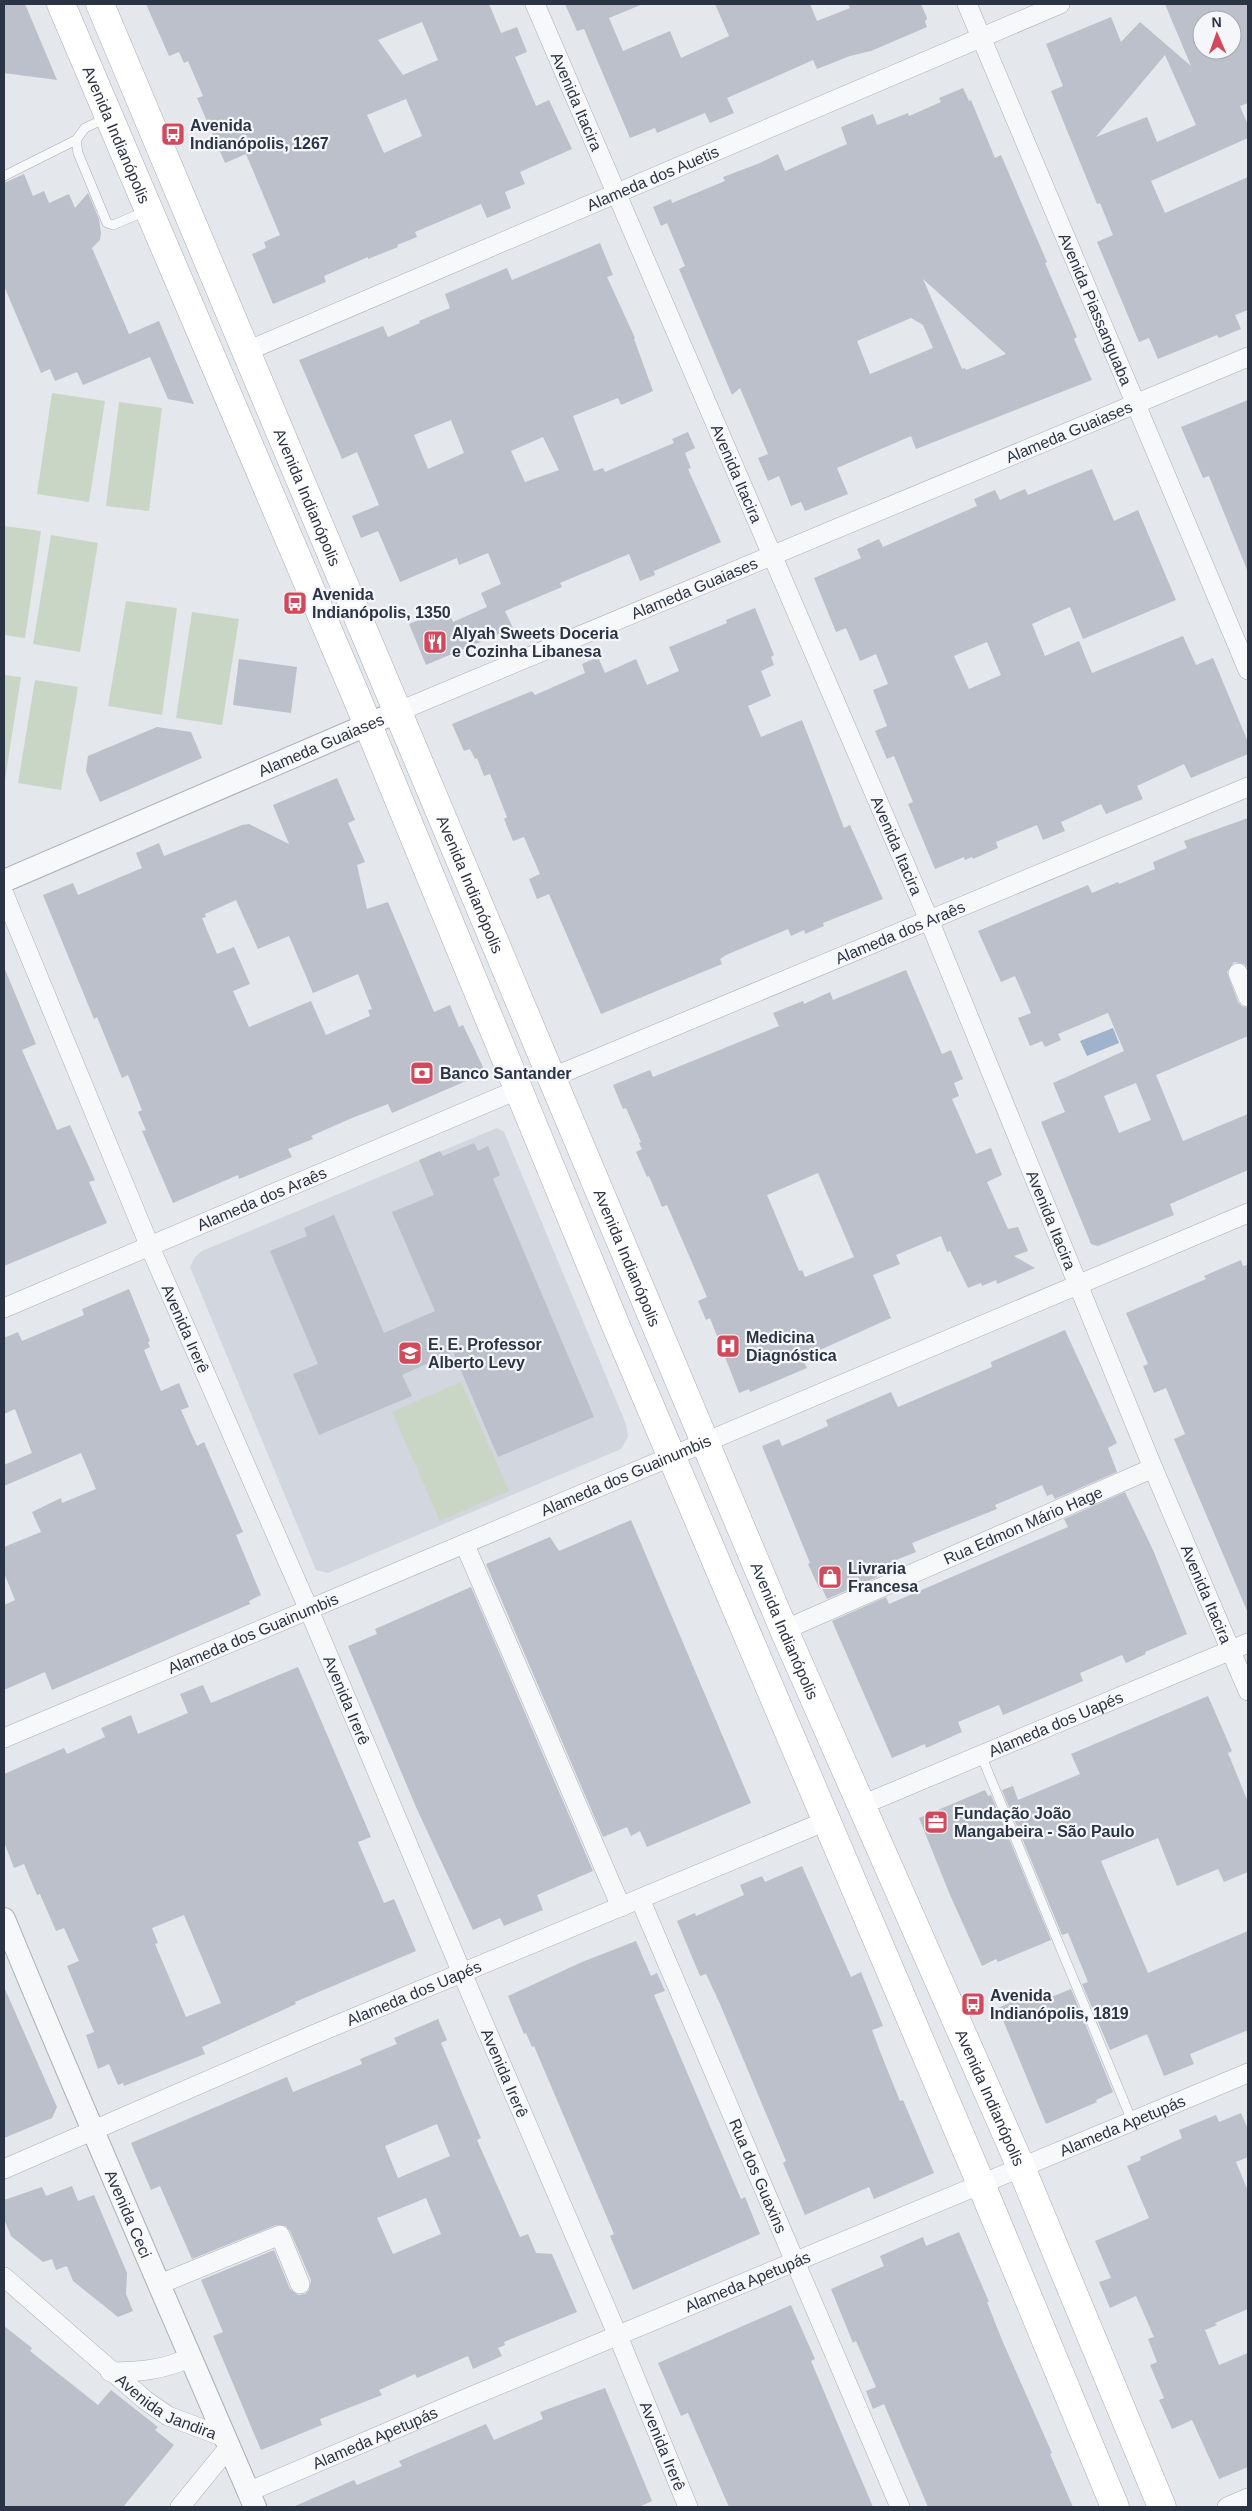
<svg xmlns="http://www.w3.org/2000/svg" width="1252" height="2511" viewBox="0 0 1252 2511" font-family="Helvetica,sans-serif">
<style>
.built{fill:#d2d6de}
.green{fill:#c9d6c5}
.water{fill:#9fb4cc}
.building{fill:#bbc0ca;fill-rule:evenodd}
.lines{fill:none;stroke-linecap:round;stroke-linejoin:round}
.service-casing{stroke:#a9aeb7;stroke-width:10}
.minor-casing{stroke:#a9aeb7;stroke-width:20}
.tertiary-casing{stroke:#a9aeb7;stroke-width:24}
.primary-casing{stroke:#a3abb8;stroke-width:29}
.service{stroke:#f7f8fa;stroke-width:9}
.minor{stroke:#f7f8fa;stroke-width:19}
.tertiary{stroke:#f7f8fa;stroke-width:22}
.primary{stroke:#fff;stroke-width:28}
.labels{text-anchor:middle;dominant-baseline:central;stroke-width:4.5;stroke-linejoin:round;paint-order:stroke}
.street-label{font-size:16px;fill:#2b3445;stroke:#f4f6f9}
.poi-label{font-size:16px;font-weight:bold;fill:#2b3445;stroke:#f4f6f9;text-anchor:start}
</style>
<rect width="100%" height="100%" fill="#e4e7ec"/>
<polygon class="built" points="497,1128 504,1132 626,1424 628,1437 621,1449 328,1573 316,1570 190,1267 195,1257 202,1251"/>
<g class="green">
<polygon points="52,393 105,401 89,502 37,494"/>
<polygon points="119,402 162,408 149,511 106,506"/>
<polygon points="4,526 41,531 25,638 4,635"/>
<polygon points="51,535 98,543 80,652 33,644"/>
<polygon points="126,601 177,608 162,715 108,706"/>
<polygon points="192,612 239,619 222,725 176,718"/>
<polygon points="4,675 21,677 5,780 4,780"/>
<polygon points="35,680 78,687 61,790 18,783"/>
<polygon points="461,1382 509,1491 440,1521 392,1412"/>
</g>
<polygon class="water" points="1113,1028 1119,1043 1087,1056 1080,1041"/>
<g class="building">
<polygon points="4,4 25,4 57,80 4,73"/>
<path d="M146 4H489L501 33 517 27 527 52 515 57 536 106 549 100 572 149 520 172 525 184 505 192 511 208 487 218 481 204 415 232 417 237 397 245 398 247 368 259V257L324 276 326 282 273 304 252 254 266 248 264 242 280 235 246 154 225 163 197 98 203 96 188 61 184 63 179 52 169 56ZM422 22 438 60 403 75 378 40ZM406 99 422 136 384 153 367 115Z"/>
<polygon points="565,4 643,4 609,18 623,51 670,31 681,58 729,36 715,4 810,4 817,21 850,8 848,4 921,4 927,18 925,22 927,27 871,51 850,56 817,69 813,60 750,88 727,98 734,113 710,123 705,113 657,133 655,128 630,138 584,29 577,31"/>
<path d="M1165 4H1248V103L1240 106 1248 125V138L1151 181 1165 213 1248 177V310L1235 315 1241 329 1219 338 1217 335 1158 359 1149 338 1139 342 1097 242 1113 235 1100 203 1097 204 1051 91 1063 86 1046 44 1111 17 1121 42 1140 22 1191 66ZM1202 20H1232V50H1202ZM1165 55 1196 125 1157 142 1147 117 1096 137Z"/>
<path d="M963 88 969 101 971 100 995 158 1001 155 1047 262 1045 263 1077 337 1074 339 1092 380 916 449 911 436 837 468 848 494 805 511 801 502 791 506 779 476 768 481 758 458 768 454 740 388 732 395 679 269 685 266 667 223 661 226 653 207 671 199 672 203 725 181 723 177 760 163 778 154 785 171 847 144 841 127 873 114 877 125 908 113 909 116 941 102 939 98ZM923 279 1006 354 966 370 965 368 962 369ZM911 318 923 325 933 348 870 374 857 341Z"/>
<polygon points="24,174 33,196 44,191 49,203 69,194 75,208 88,193 99,219 101,233 100,240 92,248 129,334 159,321 194,404 168,399 150,357 83,385 77,372 55,381 50,369 41,373 4,286 4,183"/>
<path d="M600 243 613 275 607 277 635 338 634 339 653 391 621 405 618 398 573 416 594 471 603 468 605 472 674 443 672 439 688 432 695 448 685 453 691 468 688 469 721 542 654 571 655 575 640 581 629 554 560 583 562 587 505 611 513 628 426 665 409 624 447 608 453 622 487 607 481 593 501 584 488 553 459 565 457 558 400 582 378 531 361 538 352 516 379 505 357 452 342 459 299 360 383 326 388 337 420 323 419 321 450 308 445 294 507 268 512 280ZM451 420 464 453 428 469 414 435ZM543 437 559 470 525 482 511 451Z"/>
<polygon points="1248,400 1248,572 1209,476 1203,478 1181,427"/>
<path d="M1092 469 1114 521 1138 510 1176 600 1083 639 1070 607 1047 617 1032 624 1045 656 1079 641 1092 673 1183 636 1196 665 1213 658 1248 742V754L1191 778 1184 764 1137 786 1143 799 1106 814 1101 804 1061 822 1065 831 1043 840 1037 825 996 842 998 848 973 859 972 857 965 860 964 857 935 869 908 804 913 802 894 756 887 759 875 731 887 726 873 690 888 684 876 654 860 661 846 628 836 632 814 578 861 558 857 549 879 539 883 547 977 506 974 499 995 490 1000 500 1025 489 1028 495ZM987 642 1001 675 969 689 954 656Z"/>
<polygon points="755,608 774,655 771,657 774,665 761,671 771,696 748,706 761,737 802,720 844,828 850,825 883,899 823,923 824,926 805,934 804,930 791,936 788,929 726,955 720,959 722,964 601,1014 549,894 537,899 529,879 540,874 524,837 513,841 504,819 507,817 490,774 484,776 477,758 475,759 470,749 464,751 452,724 532,691 535,695 585,673 582,664 598,657 605,673 636,659 647,685 679,671 669,647 727,623 726,620"/>
<polygon points="239,659 297,667 291,713 233,705"/>
<polygon points="157,727 191,732 202,758 100,802 86,771 88,756"/>
<path d="M337 778 355 820 348 823 365 862 357 865 367 909 388 902 434 1012 450 1005 459 1027 463 1025 483 1067 480 1075 392 1113 388 1104 352 1118 311 1136 313 1139 288 1149 292 1157 239 1179 238 1175 173 1203 142 1131 146 1130 138 1112 142 1110 128 1075 122 1078 97 1017 94 1019 43 895 73 883 78 895 142 868 136 853 159 843 164 856 242 825 249 824 289 844 273 805ZM236 900 258 949 289 936 313 993 358 974 372 1009 368 1010 370 1016 326 1035 311 1001 249 1027 233 991 250 984 234 947 217 954 202 918 206 917 205 914Z"/>
<path d="M1248 818V968L1244 964 1234 962 1227 972 1238 1002 1242 1006 1248 1008V1036L1156 1075 1183 1141 1248 1114V1170L1170 1204 1174 1215 1098 1246 1091 1244 1041 1122 1065 1112 1053 1083 1124 1051 1108 1013 1058 1034 1061 1040 1045 1047 1042 1041 1030 1046 1018 1018 1031 1013 1015 976 1001 982 978 931 1088 885 1092 893 1118 882 1119 884 1155 869 1153 862 1187 848 1184 841ZM1136 1083 1151 1120 1119 1133 1104 1096Z"/>
<polygon points="4,967 36,1044 22,1050 57,1130 70,1125 95,1180 89,1182 107,1223 4,1266"/>
<path d="M906 970 942 1054 951 1050 963 1079 954 1083 959 1096 952 1099 976 1154 991 1148 1002 1175 987 1182 1008 1229 1018 1227 1028 1251 1014 1256 1035 1268 997 1284 996 1280 982 1286 981 1283 968 1288 950 1251 947 1252 941 1236 896 1255 900 1264 873 1275 891 1318 802 1358 807 1368 750 1392 749 1389 739 1393 710 1318 706 1320 698 1301 707 1297 667 1205 662 1207 649 1176 647 1177 636 1152 642 1149 639 1143 641 1142 626 1108 623 1109 613 1085 650 1070 653 1077 779 1026 773 1013 803 1001 804 1004 830 992 833 1000ZM818 1173 854 1257 805 1277 802 1270 799 1271 767 1195Z"/>
<polygon points="474,1143 478,1151 488,1146 500,1175 493,1179 594,1417 498,1457 453,1352 402,1375 412,1396 319,1435 293,1374 318,1364 270,1251 307,1236 304,1228 334,1215 384,1333 435,1311 392,1212 434,1195 419,1160 440,1151 443,1156"/>
<polygon points="1241,1260 1243,1266 1248,1265 1248,1613 1174,1439 1185,1434 1166,1388 1154,1393 1143,1366 1148,1364 1126,1313 1206,1279 1204,1276"/>
<polygon points="129,1289 150,1341 148,1342 150,1347 144,1350 161,1391 179,1383 189,1407 181,1410 197,1446 204,1442 243,1532 236,1535 261,1595 249,1601 250,1604 52,1690 45,1672 4,1690 4,1605 15,1600 4,1573 4,1547 41,1532 32,1512 61,1498 62,1503 96,1489 81,1453 4,1486 4,1465 32,1453 15,1409 4,1414 4,1338 18,1332 22,1341 84,1315 82,1309"/>
<polygon points="1065,1330 1117,1443 1108,1448 1117,1472 1055,1499 1052,1494 1047,1496 1042,1485 995,1505 997,1509 912,1543 916,1552 874,1569 877,1577 827,1599 821,1586 819,1588 808,1564 810,1563 762,1446 779,1439 782,1446 828,1426 826,1420 891,1392 898,1407 992,1367 991,1362"/>
<polygon points="1125,1492 1153,1550 1187,1634 1145,1652 1146,1654 1126,1663 1122,1655 1080,1673 1083,1681 1003,1715 999,1705 958,1722 962,1732 926,1748 925,1744 892,1758 832,1621 886,1597 889,1604 1068,1527 1064,1519"/>
<polygon points="631,1520 751,1803 647,1847 640,1831 631,1836 627,1827 603,1837 486,1564 550,1537 559,1551"/>
<polygon points="471,1587 593,1871 537,1895 543,1910 504,1926 500,1918 473,1930 416,1807 348,1646 377,1634 375,1629"/>
<path d="M298 1667 371 1837 358 1842 384 1903 394 1899 416 1951 295 2002 296 2004 202 2047 205 2054 124 2086 123 2083 118 2085 109 2064 98 2069 86 2035 94 2032 67 1966 79 1961 64 1928 56 1931 40 1894 37 1895 24 1864 14 1868 4 1842V1774L64 1748 67 1754 105 1737 101 1728 131 1715 138 1734 188 1713 180 1694 203 1685 211 1703ZM184 1915 221 2003 186 2017 155 1944 158 1943 152 1928Z"/>
<polygon points="1208,1696 1232,1751 1228,1753 1248,1802 1248,1872 1224,1882 1218,1869 1177,1886 1158,1838 1101,1861 1148,1973 1248,1931 1248,2030 1190,2054 1194,2064 1164,2076 1147,2034 1110,2050 1082,1984 1088,1982 1068,1933 1062,1935 1002,1790 1013,1786 1018,1800 1080,1774 1071,1754"/>
<polygon points="985,1790 988,1796 991,1795 1051,1940 998,1962 996,1959 982,1966 950,1895 919,1818"/>
<polygon points="802,1866 851,1977 861,1972 883,2026 872,2030 881,2054 900,2101 903,2100 934,2173 874,2199 869,2187 805,2215 783,2163 786,2161 720,2004 706,1974 700,1976 677,1921 695,1913 696,1916 744,1895 740,1885 762,1876 765,1882"/>
<polygon points="636,1941 651,1976 657,1973 665,1991 654,1995 741,2199 745,2197 760,2234 633,2290 610,2236 614,2234 534,2046 532,2047 526,2033 524,2034 508,1996 582,1962"/>
<polygon points="4,1987 57,2107 52,2118 4,2138"/>
<polygon points="1071,1989 1113,2092 1096,2100 1097,2102 1046,2124 998,2008 1035,1992 1039,2002"/>
<path d="M438 2019 447 2040 441 2043 481 2138 477 2140 520 2237 528 2234 536 2253 552 2254 577 2312 504 2342 505 2345 498 2348 502 2356 484 2364 473 2369 468 2356 417 2378 415 2374 379 2390 382 2395 320 2419 322 2425 261 2450 213 2336 223 2332 201 2280 274 2250 290 2289 298 2295 305 2294 309 2290 311 2280 290 2231 286 2226 276 2225 192 2259 160 2186 151 2190 131 2143 287 2077 293 2092 362 2064 360 2059 397 2044 394 2038ZM437 2124 450 2156 398 2178 385 2146ZM426 2198 441 2234 393 2254 377 2218Z"/>
<polygon points="1241,2113 1248,2129 1248,2157 1236,2162 1248,2191 1248,2309 1215,2323 1217,2325 1205,2330 1219,2365 1248,2353 1248,2467 1219,2479 1192,2420 1172,2429 1159,2400 1164,2398 1150,2365 1157,2362 1148,2339 1154,2337 1136,2296 1110,2308 1099,2282 1111,2278 1095,2241 1149,2218 1127,2166 1141,2160 1140,2157 1182,2138 1179,2130 1216,2115 1219,2122"/>
<polygon points="72,2186 78,2201 94,2195 127,2273 126,2294 133,2311 118,2317 73,2281 67,2266 56,2270 52,2259 43,2262 11,2236 4,2219 4,2200 42,2187 46,2196"/>
<polygon points="959,2232 989,2302 987,2302 1002,2340 1052,2453 1050,2454 1073,2507 928,2507 884,2404 873,2409 866,2391 876,2387 856,2341 853,2343 831,2289 884,2266 880,2256 923,2237 926,2246"/>
<polygon points="791,2305 815,2359 811,2361 873,2507 729,2507 688,2413 681,2416 658,2363"/>
<polygon points="4,2326 32,2348 30,2351 98,2405 111,2390 158,2427 155,2430 174,2445 123,2507 4,2507"/>
<polygon points="605,2388 652,2501 639,2507 293,2507 354,2480 357,2485 402,2466 399,2461 486,2424 494,2440 543,2419 540,2412"/>
</g>
<g class="lines">
<g class="service-casing">
<g id="service">
<polyline points="106,118 85,128 76,140 78,153 107,223 113,225 146,211"/>
<polyline points="4,176 76,140"/>
<polyline points="981,1755 1132,2121"/>
</g>
</g>
<g class="minor-casing">
<g id="minor">
<path id="s1" d="M535 4 929 920 1153 1468 1248 1691"/>
<path id="s2" d="M967 4 1248 670"/>
<path id="s3" d="M247 351 1060 4"/>
<path id="s4" d="M397 712 1248 357"/>
<path id="s5" d="M4 894 150 1247 309 1610 462 1973 618 2336 688 2507"/>
<polyline points="1238,973 1248,997"/>
<path id="s6" d="M553 1077 1248 787"/>
<path id="s7" d="M4 1308 519 1089"/>
<polyline points="465,1545 621,1907"/>
<path id="s8" d="M784 1630 1153 1468"/>
<path id="s9" d="M4 1738C419 1564 832 1386 1248 1213"/>
<path id="s10" d="M862 1805 1248 1643"/>
<path id="s11" d="M640 1899 900 2507"/>
<path id="s12" d="M4 2169 308 2037 826 1821"/>
<path id="s13" d="M4 2277 145 2400 168 2416 224 2437"/>
<polyline points="160,2284 280,2235 300,2284"/>
<path d="M110 2372C139 2372 163 2370 189 2358"/>
<path id="s14" d="M248 2492 465 2399 1248 2073"/>
<polyline points="180,2507 229,2447"/>
<polyline points="1227,2507 1248,2498"/>
</g>
</g>
<g class="tertiary-casing">
<g id="tertiary">
<path id="s15" d="M4 881 397 712"/>
<path id="s16" d="M4 1919C85 2116 171 2311 255 2507"/>
</g>
</g>
<g class="primary-casing">
<g id="primary">
<path id="s17" d="M61 4 356 696 616 1326 981 2184 1115 2507"/>
<path id="s18" d="M100 4 784 1630 1021 2167 1162 2507"/>
</g>
</g>
<use href="#service" class="service"/>
<use href="#minor" class="minor"/>
<use href="#tertiary" class="tertiary"/>
<use href="#primary" class="primary"/>
</g>
<defs>
<g id="bus-square" transform="scale(1.25)"><rect x="-9" y="-9" width="18" height="18" rx="4" fill="#d1495b" stroke="#f4f6f9"/><path d="M-5-6H5V4H4V6H2V4H-2V6H-4V4H-5ZM-3.5-4V0h7V-4ZM-3.5 1.2v1.5H-2V1.2ZM2 1.2v1.5H3.5V1.2Z" fill="#fff"/></g>
<g id="restaurant-square" transform="scale(1.25)"><rect x="-9" y="-9" width="18" height="18" rx="4" fill="#d1495b" stroke="#f4f6f9"/><path d="M-5-6h1v4h1v-4h1v4h1v-4h1v5L-1.5 .5V6h-2V.5L-5-1ZM5-6V6H3V1.5H1.5Q1.5-4 5-6Z" fill="#fff"/></g>
<g id="bank-square" transform="scale(1.25)"><rect x="-9" y="-9" width="18" height="18" rx="4" fill="#d1495b" stroke="#f4f6f9"/><path d="M-6-4H6V4H-6ZM0-2.3a2.3 2.3 0 1 0 0 4.6a2.3 2.3 0 1 0 0-4.6Z" fill="#fff"/></g>
<g id="hospital-square" transform="scale(1.25)"><rect x="-9" y="-9" width="18" height="18" rx="4" fill="#d1495b" stroke="#f4f6f9"/><path d="M-5-5h3v3.5h4V-5h3V5h-3V1.5h-4V5h-3Z" fill="#fff"/></g>
<g id="school-square" transform="scale(1.25)"><rect x="-9" y="-9" width="18" height="18" rx="4" fill="#d1495b" stroke="#f4f6f9"/><path d="M0-5L7-2L0 1L-7-2ZM-4 1L0 2.5L4 1V4Q0 6-4 4Z" fill="#fff"/></g>
<g id="shop-square" transform="scale(1.25)"><rect x="-9" y="-9" width="18" height="18" rx="4" fill="#d1495b" stroke="#f4f6f9"/><path d="M-5-2.5h2.3a2.7 3.5 0 0 1 5.4 0H5L5.5 6h-11ZM-1.5-2.5h3a1.5 2.3 0 0 0-3 0Z" fill="#fff"/></g>
<g id="office-square" transform="scale(1.25)"><rect x="-9" y="-9" width="18" height="18" rx="4" fill="#d1495b" stroke="#f4f6f9"/><path d="M-6-3h4V-5.5h4V-3h4V5H-6ZM-1-4.5V-3h2v-1.5ZM-6 0V1H6V0Z" fill="#fff"/></g>
</defs>
<g fill-rule="evenodd">
<use href="#bus-square" x="173" y="134"/>
<use href="#bus-square" x="295" y="603"/>
<use href="#restaurant-square" x="435" y="642"/>
<use href="#bank-square" x="422" y="1073"/>
<use href="#hospital-square" x="728" y="1346"/>
<use href="#school-square" x="410" y="1353"/>
<use href="#shop-square" x="830" y="1577"/>
<use href="#office-square" x="936" y="1822"/>
<use href="#bus-square" x="973" y="2004"/>
</g>
<g class="labels">
<g class="street-label">
<text stroke="none"><textPath href="#s1" startOffset="106">Avenida Itacira</textPath></text>
<text stroke="none"><textPath href="#s17" startOffset="142">Avenida Indianópolis</textPath></text>
<text stroke="none"><textPath href="#s3" startOffset="441">Alameda dos Auetis</textPath></text>
<text stroke="none"><textPath href="#s2" startOffset="331">Avenida Piassanguaba</textPath></text>
<text stroke="none"><textPath href="#s4" startOffset="728">Alameda Guaiases</textPath></text>
<text stroke="none"><textPath href="#s1" startOffset="511">Avenida Itacira</textPath></text>
<text stroke="none"><textPath href="#s18" startOffset="535">Avenida Indianópolis</textPath></text>
<text stroke="none"><textPath href="#s4" startOffset="322">Alameda Guaiases</textPath></text>
<text stroke="none"><textPath href="#s15" startOffset="345">Alameda Guaiases</textPath></text>
<text stroke="none"><textPath href="#s1" startOffset="916">Avenida Itacira</textPath></text>
<text stroke="none"><textPath href="#s18" startOffset="955">Avenida Indianópolis</textPath></text>
<text stroke="none"><textPath href="#s6" startOffset="376">Alameda dos Araês</textPath></text>
<text stroke="none"><textPath href="#s7" startOffset="280">Alameda dos Araês</textPath></text>
<text stroke="none"><textPath href="#s1" startOffset="1321">Avenida Itacira</textPath></text>
<text stroke="none"><textPath href="#s18" startOffset="1360">Avenida Indianópolis</textPath></text>
<text stroke="none"><textPath href="#s5" startOffset="471">Avenida Irerê</textPath></text>
<text stroke="none"><textPath href="#s9" startOffset="675">Alameda dos Guainumbis</textPath></text>
<text stroke="none"><textPath href="#s8" startOffset="261">Rua Edmon Mário Hage</textPath></text>
<text stroke="none"><textPath href="#s1" startOffset="1726">Avenida Itacira</textPath></text>
<text stroke="none"><textPath href="#s18" startOffset="1765">Avenida Indianópolis</textPath></text>
<text stroke="none"><textPath href="#s9" startOffset="270">Alameda dos Guainumbis</textPath></text>
<text stroke="none"><textPath href="#s5" startOffset="876">Avenida Irerê</textPath></text>
<text stroke="none"><textPath href="#s10" startOffset="210">Alameda dos Uapés</textPath></text>
<text stroke="none"><textPath href="#s12" startOffset="446">Alameda dos Uapés</textPath></text>
<text stroke="none"><textPath href="#s5" startOffset="1281">Avenida Irerê</textPath></text>
<text stroke="none"><textPath href="#s18" startOffset="2275">Avenida Indianópolis</textPath></text>
<text stroke="none"><textPath href="#s14" startOffset="948">Alameda Apetupás</textPath></text>
<text stroke="none"><textPath href="#s11" startOffset="301">Rua dos Guaxins</textPath></text>
<text stroke="none"><textPath href="#s16" startOffset="320">Avenida Ceci</textPath></text>
<text stroke="none"><textPath href="#s14" startOffset="542">Alameda Apetupás</textPath></text>
<text stroke="none"><textPath href="#s13" startOffset="209">Avenida Jandira</textPath></text>
<text stroke="none"><textPath href="#s14" startOffset="138">Alameda Apetupás</textPath></text>
<text stroke="none"><textPath href="#s5" startOffset="1686">Avenida Irerê</textPath></text>
</g>
<g class="poi-label">
<text x="190" y="125">Avenida<tspan x="190" dy="18">Indianópolis, 1267</tspan></text>
<text x="312" y="594">Avenida<tspan x="312" dy="18">Indianópolis, 1350</tspan></text>
<text x="452" y="633">Alyah Sweets Doceria<tspan x="452" dy="18">e Cozinha Libanesa</tspan></text>
<text x="440" y="1073">Banco Santander</text>
<text x="746" y="1337">Medicina<tspan x="746" dy="18">Diagnóstica</tspan></text>
<text x="428" y="1344">E. E. Professor<tspan x="428" dy="18">Alberto Levy</tspan></text>
<text x="848" y="1568">Livraria<tspan x="848" dy="18">Francesa</tspan></text>
<text x="954" y="1813">Fundação João<tspan x="954" dy="18">Mangabeira - São Paulo</tspan></text>
<text x="990" y="1995">Avenida<tspan x="990" dy="18">Indianópolis, 1819</tspan></text>
</g>
</g>
<rect width="1252" height="2511" fill="none" stroke="#2b3445" stroke-width="10"/>
<g transform="translate(1217 35) rotate(358)"><circle r="24" fill="#f4f6f9" stroke="#a4a8b1"/>
<path d="M0-4L9 19L0 12L-9 19Z" fill="#d1495b"/>
<text y="-8" font-size="14" font-weight="bold" text-anchor="middle" fill="#2b3445">N</text>
</g>
</svg>
